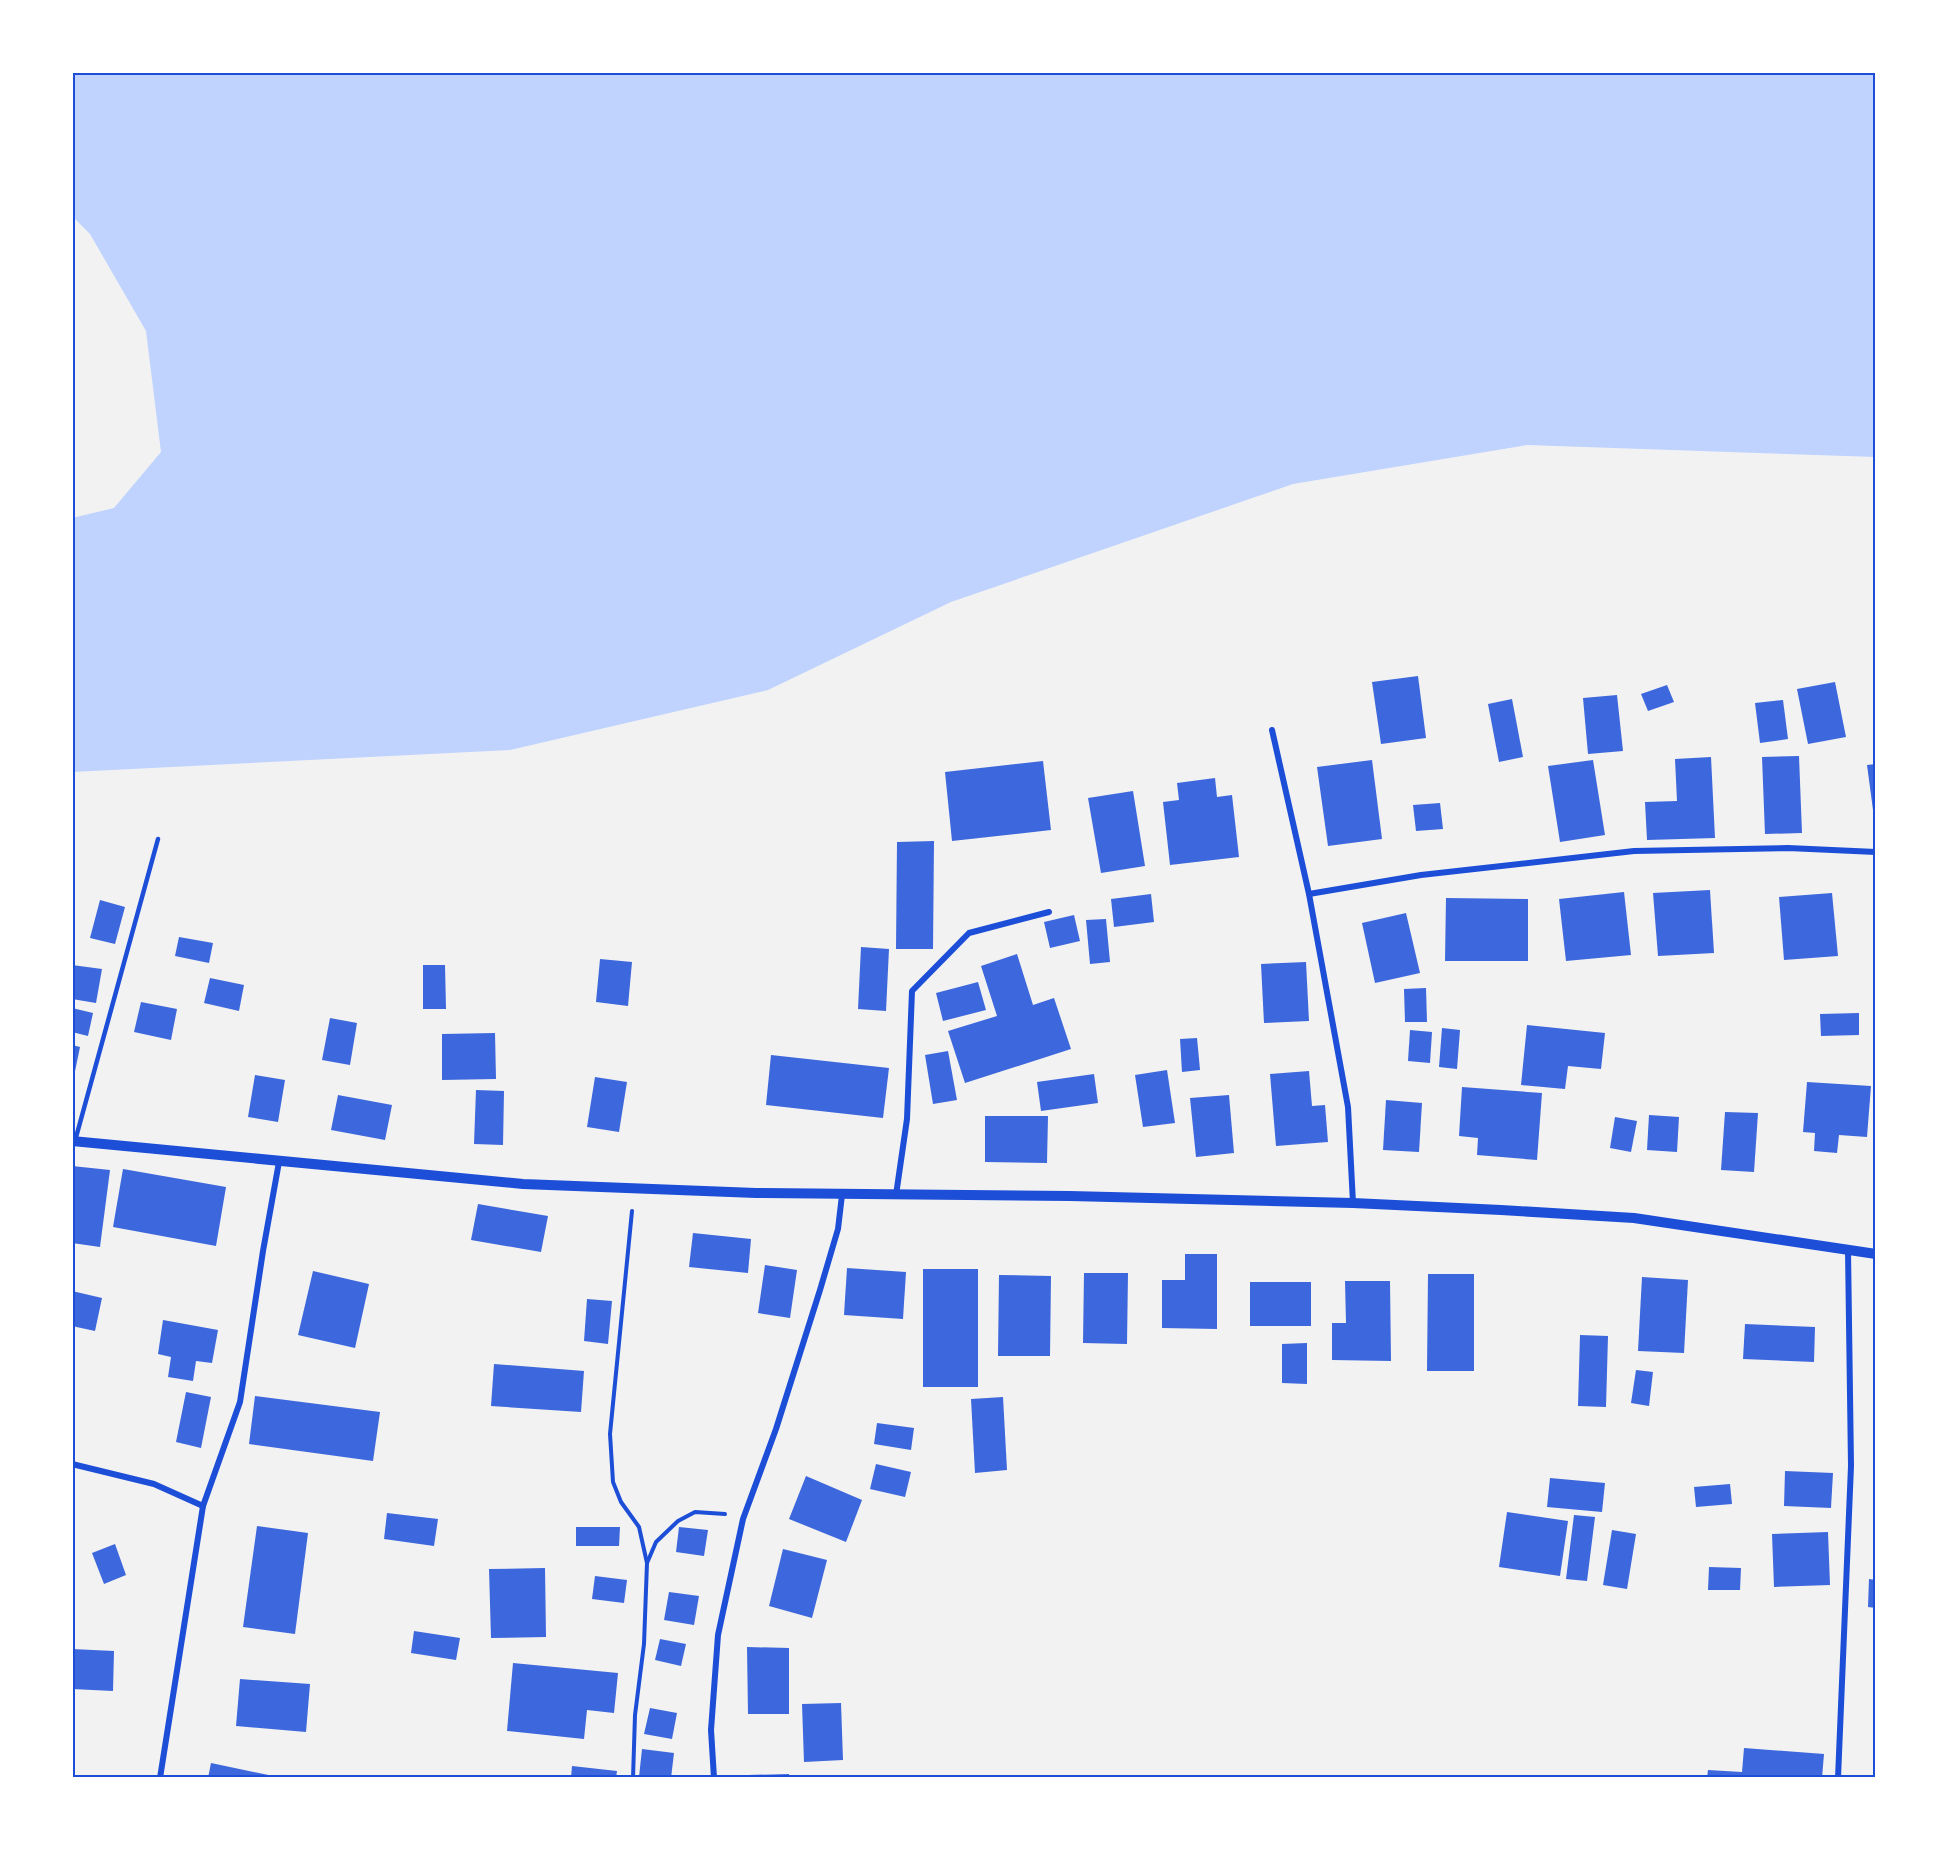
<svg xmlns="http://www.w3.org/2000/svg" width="1948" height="1850" viewBox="0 0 1948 1850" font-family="Ubuntu,sans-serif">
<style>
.water{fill:#bfd3fe}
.building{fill:#3d67dc}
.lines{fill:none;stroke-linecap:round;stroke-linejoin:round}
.path{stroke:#1d4ed8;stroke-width:4}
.service{stroke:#1d4ed8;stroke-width:4.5}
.minor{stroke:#1d4ed8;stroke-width:6}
.tertiary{stroke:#1d4ed8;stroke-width:10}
.neatline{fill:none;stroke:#1d4ed8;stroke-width:2}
</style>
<rect width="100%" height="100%" fill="#f2f2f2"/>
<polygon class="water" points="72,72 1876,72 1876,457 1527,445 1293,484 951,602 768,690 510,750 72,772 72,518 114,508 161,452 146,331 90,234 72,216"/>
<g class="building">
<polygon points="1418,676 1426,738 1381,744 1372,682"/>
<polygon points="1835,682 1846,737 1808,744 1797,689"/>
<polygon points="1667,685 1674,702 1648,711 1641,694"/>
<polygon points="1617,695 1623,751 1588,754 1583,698"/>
<polygon points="1512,699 1523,757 1499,762 1488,704"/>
<polygon points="1783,700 1788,739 1760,743 1755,703"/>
<polygon points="1799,756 1802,833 1765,834 1762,757"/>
<polygon points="1711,757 1715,838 1647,840 1645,802 1677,801 1675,759"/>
<polygon points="1372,760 1382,839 1328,846 1317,767"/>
<polygon points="1593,760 1605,835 1560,842 1548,766"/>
<polygon points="1043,761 1051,830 952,841 945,772"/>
<polygon points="1876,764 1876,825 1875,825 1867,765"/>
<polygon points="1215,778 1217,797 1232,795 1239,857 1170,865 1163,802 1179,800 1177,783"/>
<polygon points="1133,791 1145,866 1101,873 1088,798"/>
<polygon points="1440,803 1443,829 1416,831 1413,805"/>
<polygon points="934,841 933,949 896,949 897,842"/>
<polygon points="1710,890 1714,953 1658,956 1653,893"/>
<polygon points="1624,892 1631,955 1566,961 1559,899"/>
<polygon points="1832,893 1838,956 1784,960 1779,897"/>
<polygon points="1151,894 1154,922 1114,927 1111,899"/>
<polygon points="1446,898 1528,899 1528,961 1445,961"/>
<polygon points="100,900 125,907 115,944 90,938"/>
<polygon points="1406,913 1420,973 1375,983 1362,923"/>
<polygon points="1074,915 1080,941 1050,948 1044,922"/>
<polygon points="1106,919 1110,962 1090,964 1086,920"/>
<polygon points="179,937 213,943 209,963 175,956"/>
<polygon points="861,947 889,949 886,1011 858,1009"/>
<polygon points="1017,954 1033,1005 1054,998 1071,1049 965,1083 948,1031 997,1016 981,966"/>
<polygon points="600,959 632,962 628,1006 596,1002"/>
<polygon points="1306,962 1309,1021 1264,1023 1261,964"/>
<polygon points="72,965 102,969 96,1003 72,999"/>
<polygon points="423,965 445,965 446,1009 423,1009"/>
<polygon points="210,978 244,985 239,1011 204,1003"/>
<polygon points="978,982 986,1010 943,1021 936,993"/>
<polygon points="1426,988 1427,1022 1405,1022 1404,989"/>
<polygon points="141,1002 177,1009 171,1040 134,1032"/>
<polygon points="72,1008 93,1013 88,1036 72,1032"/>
<polygon points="1859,1013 1859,1035 1821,1036 1820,1014"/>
<polygon points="330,1018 357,1023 350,1065 322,1060"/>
<polygon points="1527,1025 1605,1033 1601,1069 1568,1066 1565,1089 1521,1085"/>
<polygon points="1442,1028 1460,1030 1457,1069 1439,1067"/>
<polygon points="1410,1030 1432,1032 1430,1063 1408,1061"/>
<polygon points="495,1033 496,1079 442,1080 442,1034"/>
<polygon points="1197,1038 1200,1070 1182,1072 1180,1039"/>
<polygon points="72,1045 80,1047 73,1081 72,1081"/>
<polygon points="948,1051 957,1100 933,1104 925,1055"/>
<polygon points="771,1055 889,1068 883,1118 766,1105"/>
<polygon points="1167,1070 1175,1123 1143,1127 1135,1075"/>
<polygon points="1309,1071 1312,1106 1325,1105 1328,1142 1276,1146 1270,1074"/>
<polygon points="1094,1074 1098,1103 1041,1111 1037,1082"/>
<polygon points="255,1075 285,1080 278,1122 248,1117"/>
<polygon points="595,1077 627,1082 619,1132 587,1127"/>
<polygon points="1807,1082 1871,1086 1867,1137 1839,1135 1837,1153 1814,1151 1815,1133 1803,1132"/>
<polygon points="1462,1087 1542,1093 1537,1160 1477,1155 1478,1138 1459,1136"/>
<polygon points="476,1090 504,1091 503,1145 474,1144"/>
<polygon points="338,1095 392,1105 385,1140 331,1130"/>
<polygon points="1229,1095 1234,1153 1196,1157 1190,1098"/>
<polygon points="1386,1100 1422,1103 1419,1152 1383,1150"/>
<polygon points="1725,1112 1758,1113 1754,1172 1721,1170"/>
<polygon points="1649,1115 1679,1117 1677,1152 1647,1150"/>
<polygon points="985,1116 1048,1116 1047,1163 985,1162"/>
<polygon points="1615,1117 1637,1121 1631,1152 1610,1148"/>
<polygon points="72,1166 110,1170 100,1247 72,1243"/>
<polygon points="123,1169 226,1187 216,1246 113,1227"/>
<polygon points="478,1204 548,1216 541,1252 471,1240"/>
<polygon points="693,1233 751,1239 748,1273 689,1267"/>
<polygon points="1185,1254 1217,1254 1217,1329 1162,1328 1162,1280 1185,1280"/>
<polygon points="765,1265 797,1270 790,1318 758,1313"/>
<polygon points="847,1268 906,1272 903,1319 844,1315"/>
<rect x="923" y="1269" width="55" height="118"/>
<polygon points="313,1271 369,1284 355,1348 298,1335"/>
<polygon points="1084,1273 1128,1273 1127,1344 1083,1343"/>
<polygon points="1428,1274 1474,1274 1474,1371 1427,1371"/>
<polygon points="999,1275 1051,1276 1050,1356 998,1356"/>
<polygon points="1642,1277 1688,1280 1684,1353 1638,1351"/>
<polygon points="1345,1281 1390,1281 1391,1361 1332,1360 1332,1323 1346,1323"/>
<rect x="1250" y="1282" width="61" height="44"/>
<polygon points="72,1291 102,1298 95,1331 72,1326"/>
<polygon points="587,1299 612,1301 608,1344 584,1341"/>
<polygon points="163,1320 218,1330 212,1363 196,1361 193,1381 168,1377 171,1357 158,1354"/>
<polygon points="1745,1324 1815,1327 1814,1362 1743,1359"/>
<polygon points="1580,1335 1608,1336 1606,1407 1578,1406"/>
<polygon points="1307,1343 1307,1384 1282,1383 1282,1344"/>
<polygon points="494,1364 584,1371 581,1412 491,1406"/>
<polygon points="1636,1370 1653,1372 1649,1406 1631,1403"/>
<polygon points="186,1392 211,1397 201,1448 176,1442"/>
<polygon points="255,1396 380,1412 373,1461 249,1444"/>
<polygon points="1003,1397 1007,1470 975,1473 971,1399"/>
<polygon points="877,1423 914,1428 911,1450 874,1444"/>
<polygon points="876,1464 911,1472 905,1497 870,1489"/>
<polygon points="1785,1471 1833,1473 1831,1508 1784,1506"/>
<polygon points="806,1476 862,1500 846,1542 789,1519"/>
<polygon points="1550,1478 1605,1483 1602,1512 1547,1507"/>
<polygon points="1730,1484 1732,1504 1696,1507 1694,1487"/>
<polygon points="1507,1512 1568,1521 1560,1576 1499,1567"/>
<polygon points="387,1513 438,1519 434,1546 384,1539"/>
<polygon points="1574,1515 1595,1517 1587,1581 1566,1579"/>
<polygon points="257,1526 308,1533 295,1634 243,1627"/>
<polygon points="576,1527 620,1527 619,1546 576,1546"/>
<polygon points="679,1527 708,1530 704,1556 676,1552"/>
<polygon points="1612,1530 1636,1534 1627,1589 1603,1585"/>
<polygon points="1828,1532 1830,1585 1774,1587 1772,1534"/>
<polygon points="115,1544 126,1575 104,1584 92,1553"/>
<polygon points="783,1549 827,1560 812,1618 769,1606"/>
<polygon points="1709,1567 1741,1568 1740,1590 1708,1590"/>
<polygon points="545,1568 546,1637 491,1638 489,1569"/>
<polygon points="595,1576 627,1580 624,1603 592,1599"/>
<polygon points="1869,1579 1876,1580 1876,1608 1868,1607"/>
<polygon points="669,1592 699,1596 694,1625 664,1620"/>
<polygon points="414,1631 460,1638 456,1660 411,1653"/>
<polygon points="660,1639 686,1644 681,1666 655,1660"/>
<polygon points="747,1647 789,1648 789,1714 748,1714"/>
<polygon points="72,1649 114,1651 113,1691 72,1689"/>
<polygon points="513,1663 618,1673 614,1713 587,1710 584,1739 507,1731"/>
<polygon points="240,1679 310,1684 306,1732 236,1726"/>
<polygon points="841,1703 843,1760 804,1762 802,1704"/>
<polygon points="650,1708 677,1713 672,1739 644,1734"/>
<polygon points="1744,1748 1824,1754 1822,1778 1707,1778 1708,1770 1742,1772"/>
<polygon points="642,1749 674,1753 671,1778 639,1777"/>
<polygon points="211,1763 278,1777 277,1778 208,1778"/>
<polygon points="572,1766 617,1771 616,1778 571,1778"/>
<polygon points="789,1774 789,1778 748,1778 748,1775"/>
</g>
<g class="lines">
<g class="path">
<polyline points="632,1211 610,1434 613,1482 621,1502 639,1527 647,1563"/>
<polyline points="633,1778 635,1715 644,1644 647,1563 656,1542 678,1521 695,1512 725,1514"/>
</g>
<polyline class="service" points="75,1141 158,839"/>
<g class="minor">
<polyline points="1272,730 1309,894 1348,1107 1353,1203"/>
<polyline points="1309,894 1421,875 1634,851 1788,848 1876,852"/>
<polyline points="896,1195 907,1119 912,991 969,933 1049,912"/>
<polyline points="72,1464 154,1484 203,1506"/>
<polyline points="160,1778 203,1506 240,1402 263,1251 279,1162"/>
<polyline points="714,1778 711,1730 718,1635 743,1519 776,1429 820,1290 838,1229 842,1195"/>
<polyline points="1838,1778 1851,1466 1848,1250"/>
</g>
<polyline class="tertiary" points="72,1141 523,1184 756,1193 1070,1196 1353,1203 1501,1210 1634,1218 1876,1254"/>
</g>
<rect width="1948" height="1850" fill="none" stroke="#ffffff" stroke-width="147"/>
<rect x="74" y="74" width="1800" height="1702" class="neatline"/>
</svg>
